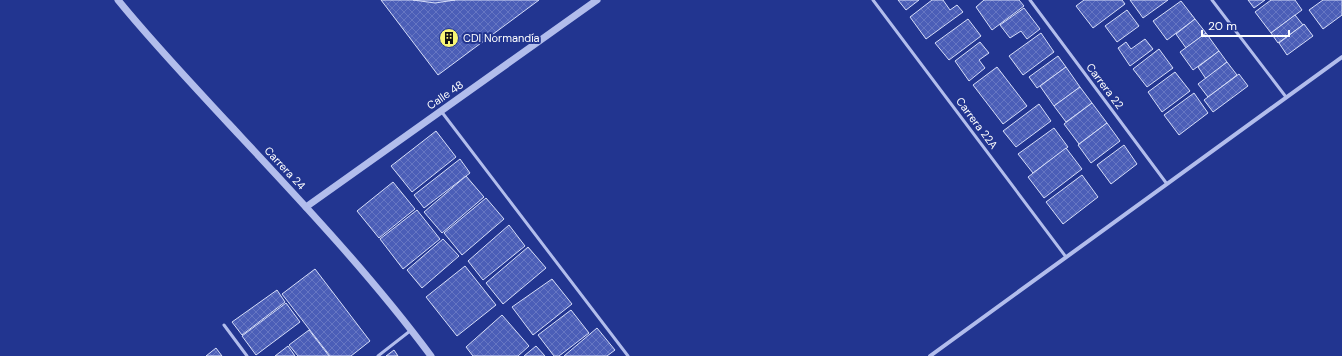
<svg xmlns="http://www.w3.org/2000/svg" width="1342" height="356" viewBox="0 0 1342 356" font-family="'DM Sans',sans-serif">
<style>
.building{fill:url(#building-cross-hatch);stroke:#d7def9}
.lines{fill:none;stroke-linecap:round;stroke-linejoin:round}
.service{stroke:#b2bdec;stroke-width:3}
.minor{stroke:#b2bdec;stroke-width:4}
.tertiary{stroke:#b2bdec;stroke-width:7}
.labels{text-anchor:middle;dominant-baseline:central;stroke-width:4;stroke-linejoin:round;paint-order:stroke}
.poi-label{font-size:11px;fill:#fff;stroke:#223590;text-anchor:start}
.street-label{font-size:11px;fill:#fff;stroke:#223590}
</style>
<defs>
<pattern id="building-cross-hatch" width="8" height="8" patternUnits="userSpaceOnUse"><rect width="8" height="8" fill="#4b5eb7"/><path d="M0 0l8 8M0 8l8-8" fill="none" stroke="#6676c2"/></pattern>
</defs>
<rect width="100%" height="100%" fill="#223590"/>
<g class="building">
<polygon points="381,0 539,0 438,75"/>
<polygon points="413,0 455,0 435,3"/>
<polygon points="898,0 919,0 906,10"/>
<polygon points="932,0 943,0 950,10 957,5 963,12 926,39 910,17"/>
<polygon points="984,0 1019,0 1024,6 992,30 976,7"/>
<polygon points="1084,0 1122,0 1125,4 1093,28 1076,6"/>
<polygon points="1130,0 1168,0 1143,18"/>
<polygon points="1248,0 1265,0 1254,8"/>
<polygon points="1271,0 1295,0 1302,10 1271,33 1255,12"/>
<polygon points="1323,0 1342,0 1342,15 1323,29 1309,10"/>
<polygon points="1181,1 1195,19 1167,40 1153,21"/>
<polygon points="1024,8 1040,29 1027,39 1021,31 1010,38 1000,25"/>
<polygon points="1127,10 1139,26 1117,42 1105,26"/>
<polygon points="1295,15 1303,25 1278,43 1271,33"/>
<polygon points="968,19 981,36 949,60 935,43"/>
<polygon points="1195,19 1206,33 1186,48 1176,34"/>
<polygon points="1304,24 1313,36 1287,55 1279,43"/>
<polygon points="1041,33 1054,52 1023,75 1009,56"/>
<polygon points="1206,33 1219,51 1193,70 1180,52"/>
<polygon points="1145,39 1153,49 1130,66 1118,48 1126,42 1131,49"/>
<polygon points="980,42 989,53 979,60 985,68 969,81 955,61"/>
<polygon points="1159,49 1173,68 1147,87 1133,69"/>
<polygon points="1219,51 1227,62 1206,79 1198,67"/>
<polygon points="1058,56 1066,67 1037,88 1029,77"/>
<polygon points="1227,62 1237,75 1208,97 1198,84"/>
<polygon points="997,67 1027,106 1003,124 973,85"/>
<polygon points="1066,67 1080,87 1054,106 1040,86"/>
<polygon points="1175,72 1190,91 1162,112 1148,92"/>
<polygon points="1239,74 1248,86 1213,112 1204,100"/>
<polygon points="1080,87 1092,103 1066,122 1054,106"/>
<polygon points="1194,93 1208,113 1179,135 1164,115"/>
<polygon points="1092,103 1107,123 1079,144 1064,124"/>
<polygon points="1039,104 1051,121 1016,147 1003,131"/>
<polygon points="1107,123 1120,141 1091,163 1078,145"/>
<polygon points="1054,128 1068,147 1033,173 1018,154"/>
<polygon points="436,131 456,157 412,192 391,166"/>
<polygon points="1124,145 1137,164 1111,184 1097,165"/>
<polygon points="1066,148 1082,169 1044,198 1028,177"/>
<polygon points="460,159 470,173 424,208 414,195"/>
<polygon points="1082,175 1098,197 1063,224 1046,202"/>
<polygon points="466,176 484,197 442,233 424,212"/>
<polygon points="393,182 415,209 379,238 357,211"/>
<polygon points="486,198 504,219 462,255 444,233"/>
<polygon points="417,210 440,239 403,269 380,239"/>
<polygon points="509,225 525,246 483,280 468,261"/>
<polygon points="443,239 459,256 422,288 407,270"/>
<polygon points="528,247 546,268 503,304 486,283"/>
<polygon points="465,266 496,305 457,336 426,297"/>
<polygon points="315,269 370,341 351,356 330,356 282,294"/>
<polygon points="552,279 572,304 533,335 512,307"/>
<polygon points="277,290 285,302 242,335 232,322"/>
<polygon points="286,303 300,322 256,355 242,336"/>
<polygon points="571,310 589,333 559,356 554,356 538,335"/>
<polygon points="502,315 529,346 518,356 473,356 466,347"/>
<polygon points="597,328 615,350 607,356 564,356"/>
<polygon points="309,330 329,356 298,356 289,345"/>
<polygon points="288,346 295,356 275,356"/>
<polygon points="536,346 545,356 524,356"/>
<polygon points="216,348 222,356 206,356"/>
<polygon points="394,350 398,356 386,356"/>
</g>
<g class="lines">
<g class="service">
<polyline points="873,0 1066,257"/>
<polyline points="1030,0 1167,184"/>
<polyline points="1212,0 1286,97"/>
<polyline points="441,111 628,356"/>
<polyline points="224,325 247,356"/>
<polyline points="378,356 410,331"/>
</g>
<polyline class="minor" points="930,356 1342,57"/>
<g class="tertiary">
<path d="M118 0C153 43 191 83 229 124 299 199 370 274 431 356"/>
<polyline points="306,207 597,0"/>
</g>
</g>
<defs>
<g id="building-disc" transform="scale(1)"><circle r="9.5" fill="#f8f574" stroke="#223590"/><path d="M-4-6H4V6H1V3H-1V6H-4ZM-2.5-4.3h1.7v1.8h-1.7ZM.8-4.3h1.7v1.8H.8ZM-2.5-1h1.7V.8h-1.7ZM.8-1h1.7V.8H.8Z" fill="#111"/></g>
</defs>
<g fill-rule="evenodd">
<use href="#building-disc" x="449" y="38"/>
</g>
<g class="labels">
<g class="poi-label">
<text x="463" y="38">CDI Normandía</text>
</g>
<g class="street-label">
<text transform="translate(1105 86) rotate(53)">Carrera 22</text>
<text transform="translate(445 95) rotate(-35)">Calle 48</text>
<text transform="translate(977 123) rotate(53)">Carrera 22A</text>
<text transform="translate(285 168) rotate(47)">Carrera 24</text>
</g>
</g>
<path d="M1202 30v6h87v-6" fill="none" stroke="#ffffff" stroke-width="2"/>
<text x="1208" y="30" font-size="12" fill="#ffffff" stroke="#223590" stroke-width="3" paint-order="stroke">20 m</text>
</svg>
